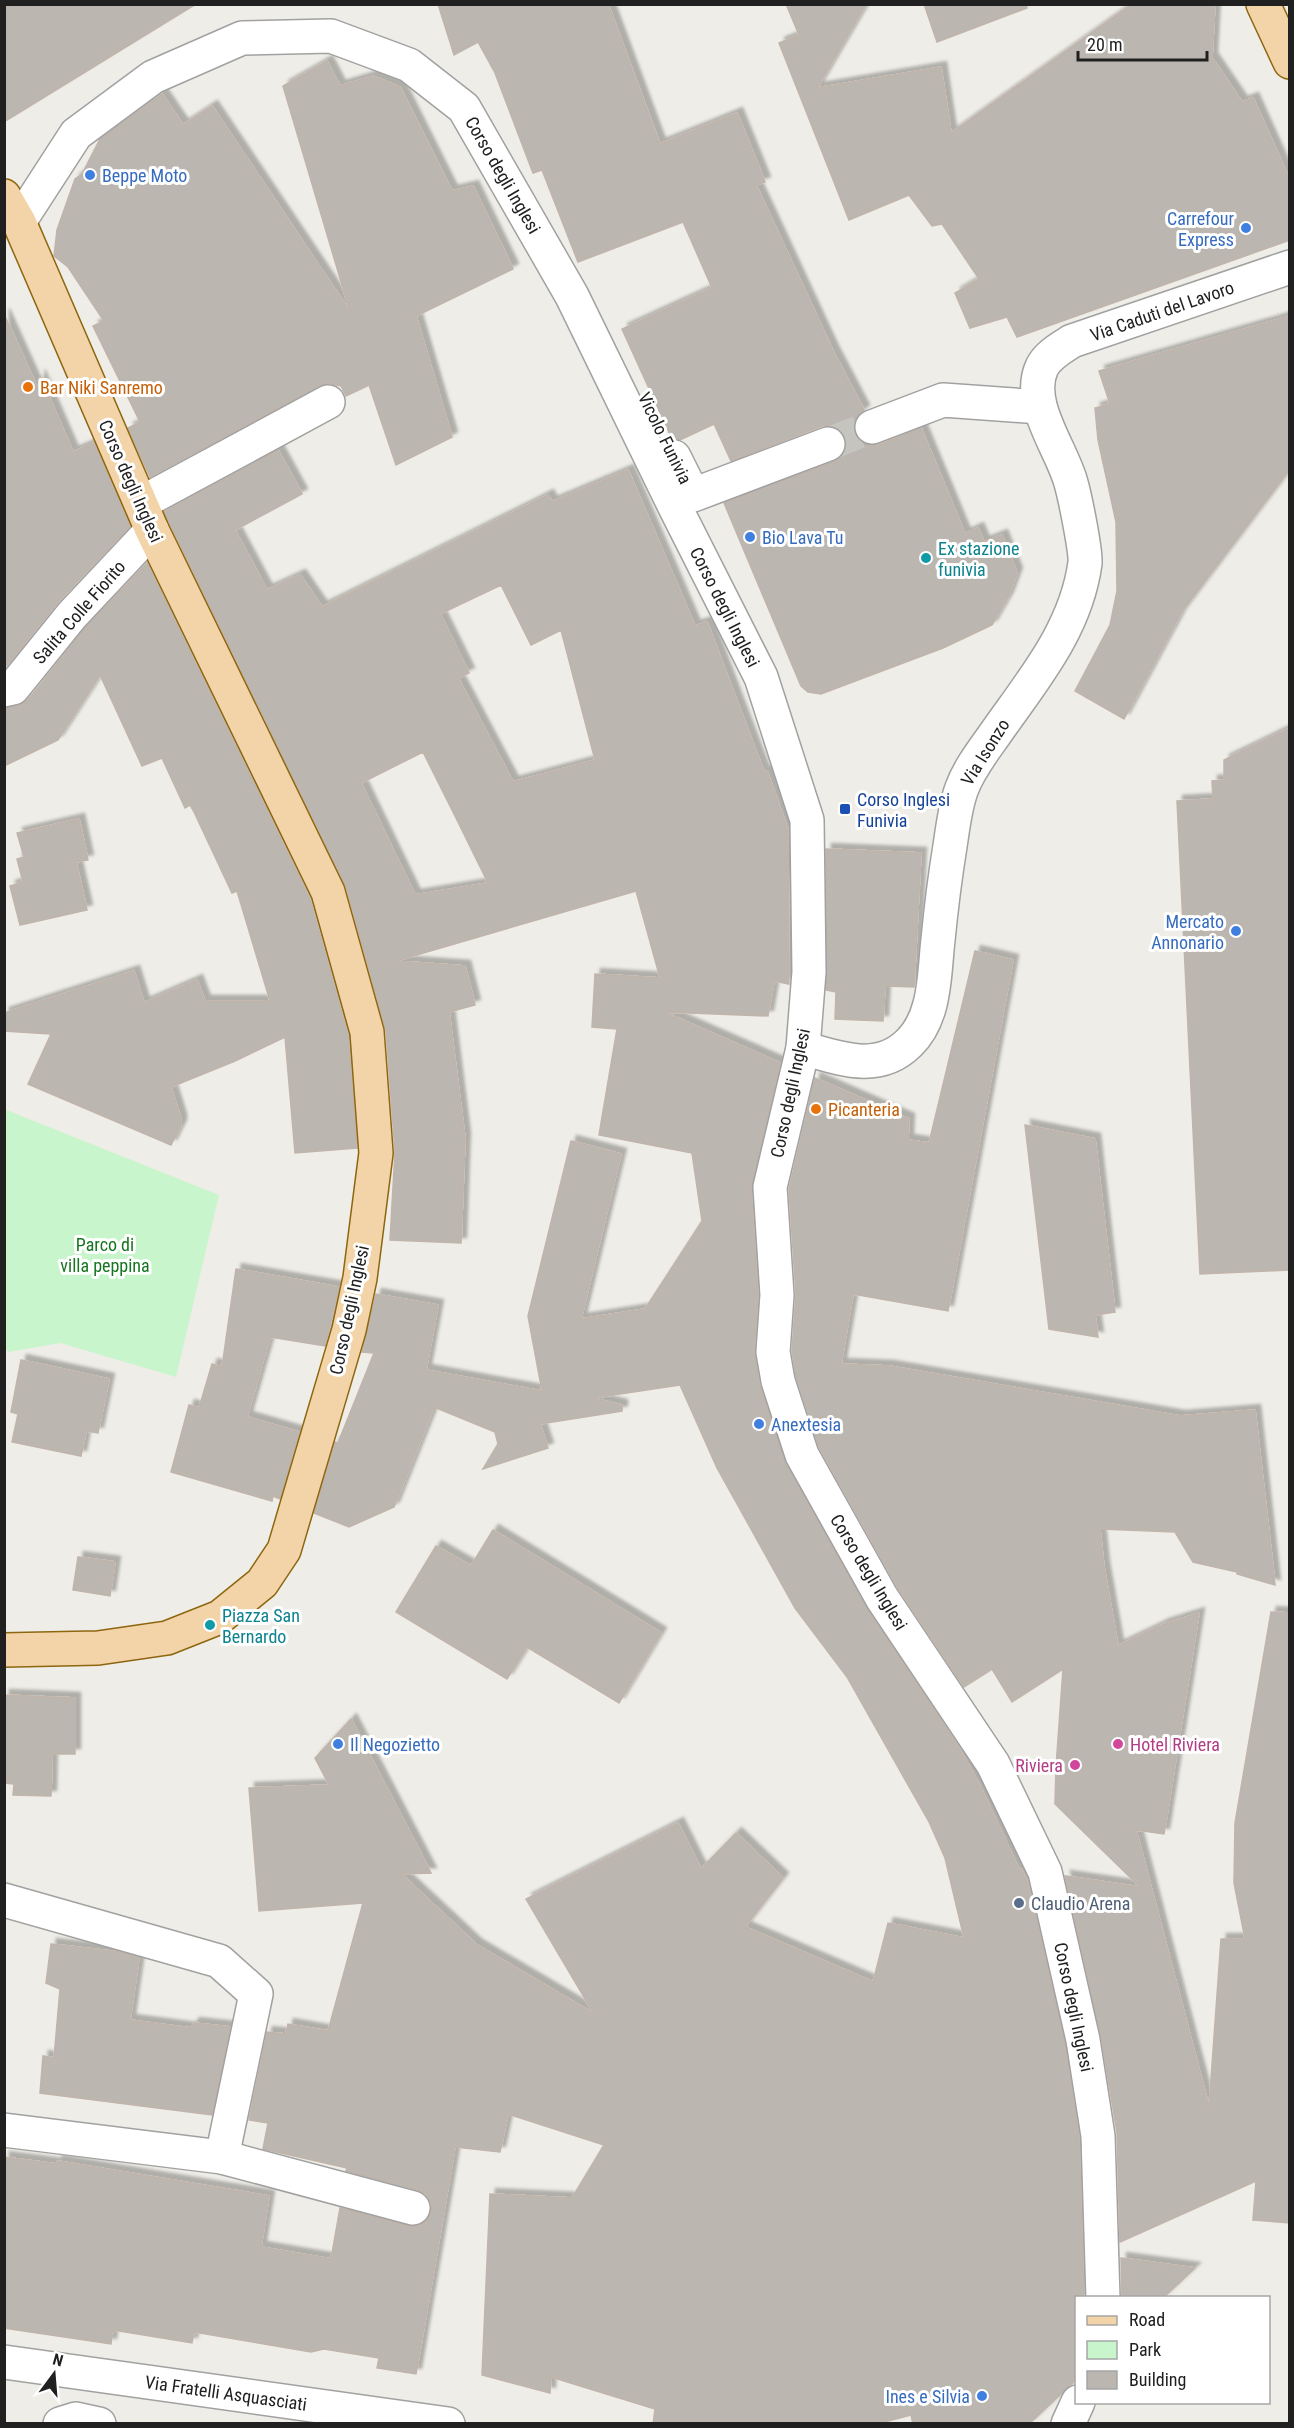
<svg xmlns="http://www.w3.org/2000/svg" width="1294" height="2428" viewBox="0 0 1294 2428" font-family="'Roboto Condensed',sans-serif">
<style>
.park{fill:#c9f5cd}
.building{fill:#bcb6b0;stroke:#c0b4ab;stroke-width:1.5;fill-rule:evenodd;filter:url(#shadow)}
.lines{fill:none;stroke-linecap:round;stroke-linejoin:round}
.minor-tunnel{stroke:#c6c4bf;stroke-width:33;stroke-dasharray:33 16;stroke-linecap:butt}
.minor-casing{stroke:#a1a1a1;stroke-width:36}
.major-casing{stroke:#8d660f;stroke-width:36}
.minor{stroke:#fff;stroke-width:33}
.major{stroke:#f3d4a8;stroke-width:33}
.shop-dot{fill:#3f7fe0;stroke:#fff;stroke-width:2}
.food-dot{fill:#e8710a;stroke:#fff;stroke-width:2}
.culture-dot{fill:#0f9aa8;stroke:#fff;stroke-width:2}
.transit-dot{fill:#1a4fb4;stroke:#fff;stroke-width:2}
.hotel-dot{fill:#d1479c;stroke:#fff;stroke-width:2}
.service-dot{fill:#5c6f8a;stroke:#fff;stroke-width:2}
.labels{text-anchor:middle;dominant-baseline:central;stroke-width:6;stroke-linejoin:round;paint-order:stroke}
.shop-label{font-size:18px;fill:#366cbe;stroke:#fff;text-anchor:start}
.street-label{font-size:18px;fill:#202020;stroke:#fff}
.food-label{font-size:18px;fill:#c56008;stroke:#fff;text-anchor:start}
.culture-label{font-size:18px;fill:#0d838f;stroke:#fff;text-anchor:start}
.transit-label{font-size:18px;fill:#164399;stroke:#fff;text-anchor:start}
.park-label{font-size:18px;fill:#177520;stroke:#fff}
.hotel-label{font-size:18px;fill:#b23c85;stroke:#fff;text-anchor:start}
.service-label{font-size:18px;fill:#4e5e75;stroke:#fff;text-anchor:start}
</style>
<defs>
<filter id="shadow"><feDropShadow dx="5.5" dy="-5.5" stdDeviation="1.5" flood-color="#0004"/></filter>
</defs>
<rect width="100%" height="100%" fill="#efede7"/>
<polygon class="park" points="4,1109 219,1195 176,1377 60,1343 9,1352 5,1349"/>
<g class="building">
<polygon points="4,4 196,4 4,122"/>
<polygon points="438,4 608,4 660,144 737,113 765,182 756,185 833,351 864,410 857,416 854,423 855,434 861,442 870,446 879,445 921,428 965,534 978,528 984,542 1002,535 1017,573 1008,597 992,625 943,648 821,694 808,692 801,686 724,503 835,461 842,456 846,448 845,437 839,429 830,425 822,426 731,461 714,424 680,440 672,439 622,329 712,288 683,222 578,262 542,170 533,173 495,73 478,42 454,55"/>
<polygon points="786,4 866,4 817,88 941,67 951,133 1132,4 1215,4 1212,58 1242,102 1253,98 1284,167 1290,182 1290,240 1017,337 1007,317 970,328 955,293 979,279 942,224 932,226 909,195 849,220 779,43 799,35"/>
<polygon points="924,4 1026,4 1027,8 937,42"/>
<polygon points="327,61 340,86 373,76 400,87 452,191 473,186 513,269 416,316 452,437 396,465 369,385 346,396 341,386 328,383 319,386 150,477 128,428 140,422 93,326 104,321 68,267 54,256 57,230 75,179 82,174 100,139 162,94 183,125 212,106 350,312 283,86"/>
<polygon points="4,314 38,389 40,376 73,452 94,443 130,526 58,602 4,669"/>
<polygon points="1290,316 1290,469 1181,613 1124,719 1075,691 1110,625 1117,591 1116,522 1098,440 1095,408 1110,404 1099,371"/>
<path d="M278 450 302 494 235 530 267 590 300 575 322 607 548 495 552 502 628 470 695 626 707 622 764 772 767 771 788 830 789 984 774 981 768 1016 664 1012 780 1063 751 1188 758 1295 754 1351 760 1387 786 1464 866 1607 956 1743 979 1784 1019 1869H1021L1028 1883 1065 2044 1079 2138 1084 2298H1077V2379L1029 2424H913L911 2415 877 2424H653L655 2409 551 2377 550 2393 482 2375 490 2194 572 2198 604 2145 508 2114 500 2152 455 2147 416 2374 377 2368 379 2358 324 2349 311 2352 194 2332 192 2343 113 2330 111 2344 4 2328V2157L57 2164V2161L269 2196 261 2247 331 2259 340 2208 409 2226H418L426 2222 431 2213V2203L426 2194 418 2190 346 2171 347 2168 263 2149 268 2123 249 2120 267 2032 286 2034 288 2024 328 2031 363 1903 259 1911 249 1788 329 1785 315 1758 351 1719 431 1873 401 1874 477 1945 594 2014 526 1899 678 1823 701 1869 736 1833 783 1878 745 1927 873 1982 888 1923 964 1938 945 1858 929 1822 847 1677 795 1608 717 1468 680 1385 593 1398 622 1405V1411L540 1424 548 1448 483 1469 498 1444 495 1432 434 1407 394 1507 349 1527 314 1513 335 1442 338 1443 374 1353 362 1352 376 1294 438 1305 426 1370 542 1391 528 1316 571 1141 621 1154 581 1319 645 1309 702 1221 692 1153 599 1135 617 1029 592 1027 595 974 660 978 636 891 396 961 465 966 475 1005 449 1012 465 1138 461 1243 390 1240 395 1152 386 1031 346 887 164 512ZM501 585 531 645 561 630 595 760 513 782 458 678 469 673 440 614ZM423 752 454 814 488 883 415 895 361 783Z"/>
<polygon points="147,563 310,899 348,1035 357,1148 295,1153 285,1037 235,1061 171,1087 181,1119 181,1125 171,1145 28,1084 51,1034 4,1031 4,1013 134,971 144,1003 197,980 205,1001 270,1001 237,891 232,893 194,812 190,805 185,808 162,758 142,766 100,675 58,740 4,766 4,708 17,706 28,700 86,627"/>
<polygon points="1290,728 1290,1270 1200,1274 1177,801 1213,799 1212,781 1224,780 1224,760"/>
<polygon points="79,819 88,860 76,862 87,910 20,925 10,886 23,882 17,859 24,857 17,833"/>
<polygon points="826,849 921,853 914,987 885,986 883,1021 835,1019 836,992 826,990"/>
<polygon points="975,951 1013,960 948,1311 853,1294 841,1364 889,1366 1180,1416 1255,1410 1275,1585 1237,1574 1237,1572 1193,1562 1175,1532 1100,1529 1104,1567 1118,1646 1164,1624 1199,1613 1164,1834 1136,1830 1209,2107 1221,1939 1245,1939 1234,1883 1235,1823 1271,1612 1290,1613 1290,2223 1253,2220 1256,2181 1120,2242 1117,2133 1101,2036 1065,1876 1140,1887 1055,1804 1056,1767 1063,1669 1012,1702 992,1669 964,1687 898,1588 819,1447 796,1376 792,1351 796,1294 789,1189 815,1078 909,1119 908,1140 929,1143"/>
<polygon points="1025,1125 1095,1139 1115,1312 1095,1315 1098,1337 1049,1329"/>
<polygon points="236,1269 339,1287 325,1346 270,1337 247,1417 299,1432 280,1499 273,1496 272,1501 171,1472 189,1405 199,1408 212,1364 222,1367"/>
<polygon points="21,1360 109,1379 98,1433 86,1431 81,1456 12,1442 18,1414 11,1412"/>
<polygon points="493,1530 661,1633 619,1703 527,1647 507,1679 396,1612 436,1546 471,1566"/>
<polygon points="78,1557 115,1562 110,1596 73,1590"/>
<polygon points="4,1695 75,1698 75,1754 52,1754 51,1796 13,1795 14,1784 4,1783"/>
<polygon points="51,1944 119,1952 139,1958 130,2020 191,2028 194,2023 230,2027 212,2115 40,2093 43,2056 54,2058 60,1989 46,1983"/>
<polygon points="1121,2258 1195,2268 1163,2298 1122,2298"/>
</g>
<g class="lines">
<polyline class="minor-tunnel" points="828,444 872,427"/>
<g class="minor-casing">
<g id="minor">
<polyline points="19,222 76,134 153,77 242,38 331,36 409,65 464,108 572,296 675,507 761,677 807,820 809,972 803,1048 770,1187 777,1295 773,1352 778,1381 802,1455 882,1598 993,1764 1045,1872 1083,2040 1098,2136 1103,2298"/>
<polyline points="872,427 943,400 1040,407"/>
<polyline points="674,457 693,495 828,444"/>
<polyline points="141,503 328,402"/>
<polyline points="4,690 13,688 72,615 152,530"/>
<path d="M803 1048C839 1058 878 1074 909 1043 936 1017 934 974 938 940 941 909 945 877 950 846 953 827 955 806 962 788 969 769 983 751 995 734 1032 681 1076 630 1085 563 1086 551 1075 497 1071 483 1062 449 1025 403 1042 367 1048 355 1061 348 1072 341L1290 267"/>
<polyline points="4,1900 219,1961 256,1994 222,2157"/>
<polyline points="4,2130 222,2157 413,2208"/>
<polyline points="4,2362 448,2424"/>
<polyline points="60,2424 76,2419 99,2424"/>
<polyline points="1068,2424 1078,2402"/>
</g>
</g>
<g class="major-casing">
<g id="major">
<polyline points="1263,4 1290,62"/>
<polyline points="4,196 19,222 152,530 328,892 367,1032 376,1153 360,1278 349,1330 284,1550 262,1583 220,1617 167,1638 98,1648 4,1650"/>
</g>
</g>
<use href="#minor" class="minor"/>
<use href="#major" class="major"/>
</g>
<g class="shop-dot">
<circle cx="90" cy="175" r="6"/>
<circle cx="1246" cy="228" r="6"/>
<circle cx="750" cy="537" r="6"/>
<circle cx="1236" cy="931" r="6"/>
<circle cx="759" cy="1424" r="6"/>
<circle cx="338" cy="1744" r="6"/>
<circle cx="982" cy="2396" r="6"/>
</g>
<g class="food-dot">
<circle cx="28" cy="387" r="6"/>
<circle cx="816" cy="1109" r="6"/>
</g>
<g class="culture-dot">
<circle cx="926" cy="558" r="6"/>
<circle cx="210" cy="1625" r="6"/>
</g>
<rect class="transit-dot" x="839" y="803" width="12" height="12" rx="3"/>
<g class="hotel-dot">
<circle cx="1118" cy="1744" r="6"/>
<circle cx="1075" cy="1765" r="6"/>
</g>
<circle class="service-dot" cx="1019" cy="1903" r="6"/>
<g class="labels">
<g class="shop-label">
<text x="102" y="175">Beppe Moto</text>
<text x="1234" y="218" text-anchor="end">Carrefour<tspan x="1234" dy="21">Express</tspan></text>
<text x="762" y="537">Bio Lava Tu</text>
<text x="1224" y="921" text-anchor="end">Mercato<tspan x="1224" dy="21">Annonario</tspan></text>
<text x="771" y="1424">Anextesia</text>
<text x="350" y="1744">Il Negozietto</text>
<text x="970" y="2396" text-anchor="end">Ines e Silvia</text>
</g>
<g class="street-label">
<text transform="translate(503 175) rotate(60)">Corso degli Inglesi</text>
<text transform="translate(1162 311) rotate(-19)">Via Caduti del Lavoro</text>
<text transform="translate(665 438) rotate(64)">Vicolo Funivia</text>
<text transform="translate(131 481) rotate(66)">Corso degli Inglesi</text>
<text transform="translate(725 607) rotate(63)">Corso degli Inglesi</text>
<text transform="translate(79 612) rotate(-49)">Salita Colle Fiorito</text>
<text transform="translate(985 752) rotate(-58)">Via Isonzo</text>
<text transform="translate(790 1093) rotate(-78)">Corso degli Inglesi</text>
<text transform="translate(349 1310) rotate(-78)">Corso degli Inglesi</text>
<text transform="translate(869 1572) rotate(59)">Corso degli Inglesi</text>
<text transform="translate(1074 2007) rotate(78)">Corso degli Inglesi</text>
<text transform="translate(226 2393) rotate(8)">Via Fratelli Asquasciati</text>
</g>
<g class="food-label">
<text x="40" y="387">Bar Niki Sanremo</text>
<text x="828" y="1109">Picanteria</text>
</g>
<g class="culture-label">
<text x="938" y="548">Ex stazione<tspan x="938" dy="21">funivia</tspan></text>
<text x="222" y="1615">Piazza San<tspan x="222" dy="21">Bernardo</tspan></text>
</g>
<g class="transit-label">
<text x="857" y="799">Corso Inglesi<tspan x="857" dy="21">Funivia</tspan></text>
</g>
<g class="park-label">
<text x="105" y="1244">Parco di<tspan x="105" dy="21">villa peppina</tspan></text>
</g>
<g class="hotel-label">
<text x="1130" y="1744">Hotel Riviera</text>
<text x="1063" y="1765" text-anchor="end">Riviera</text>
</g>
<g class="service-label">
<text x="1031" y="1903">Claudio Arena</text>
</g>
</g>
<rect width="1294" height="2428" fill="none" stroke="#202020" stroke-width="12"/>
<rect x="1075" y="2296" width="195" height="108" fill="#ffffff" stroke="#a6a6a6" stroke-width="1.5"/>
<rect x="1087" y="2316" width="30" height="9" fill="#f3d4a8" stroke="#a6a6a6" stroke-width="1.5"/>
<text x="1129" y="2326" font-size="18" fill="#202020">Road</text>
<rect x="1087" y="2341" width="30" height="18" fill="#c9f5cd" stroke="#a6a6a6" stroke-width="1.5"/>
<text x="1129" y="2356" font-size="18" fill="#202020">Park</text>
<rect x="1087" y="2371" width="30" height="18" fill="#bcb6b0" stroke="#a6a6a6" stroke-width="1.5"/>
<text x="1129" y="2386" font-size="18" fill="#202020">Building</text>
<g transform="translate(54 2374) rotate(16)" stroke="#ffffff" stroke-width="4.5" paint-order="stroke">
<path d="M0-4.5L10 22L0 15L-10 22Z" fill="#202020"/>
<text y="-9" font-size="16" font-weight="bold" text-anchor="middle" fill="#202020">N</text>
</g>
<path d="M1078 51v9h129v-9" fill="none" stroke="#202020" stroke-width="3"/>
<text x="1087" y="51" font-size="18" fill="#202020" stroke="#ffffff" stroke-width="4.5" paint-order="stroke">20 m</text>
</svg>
